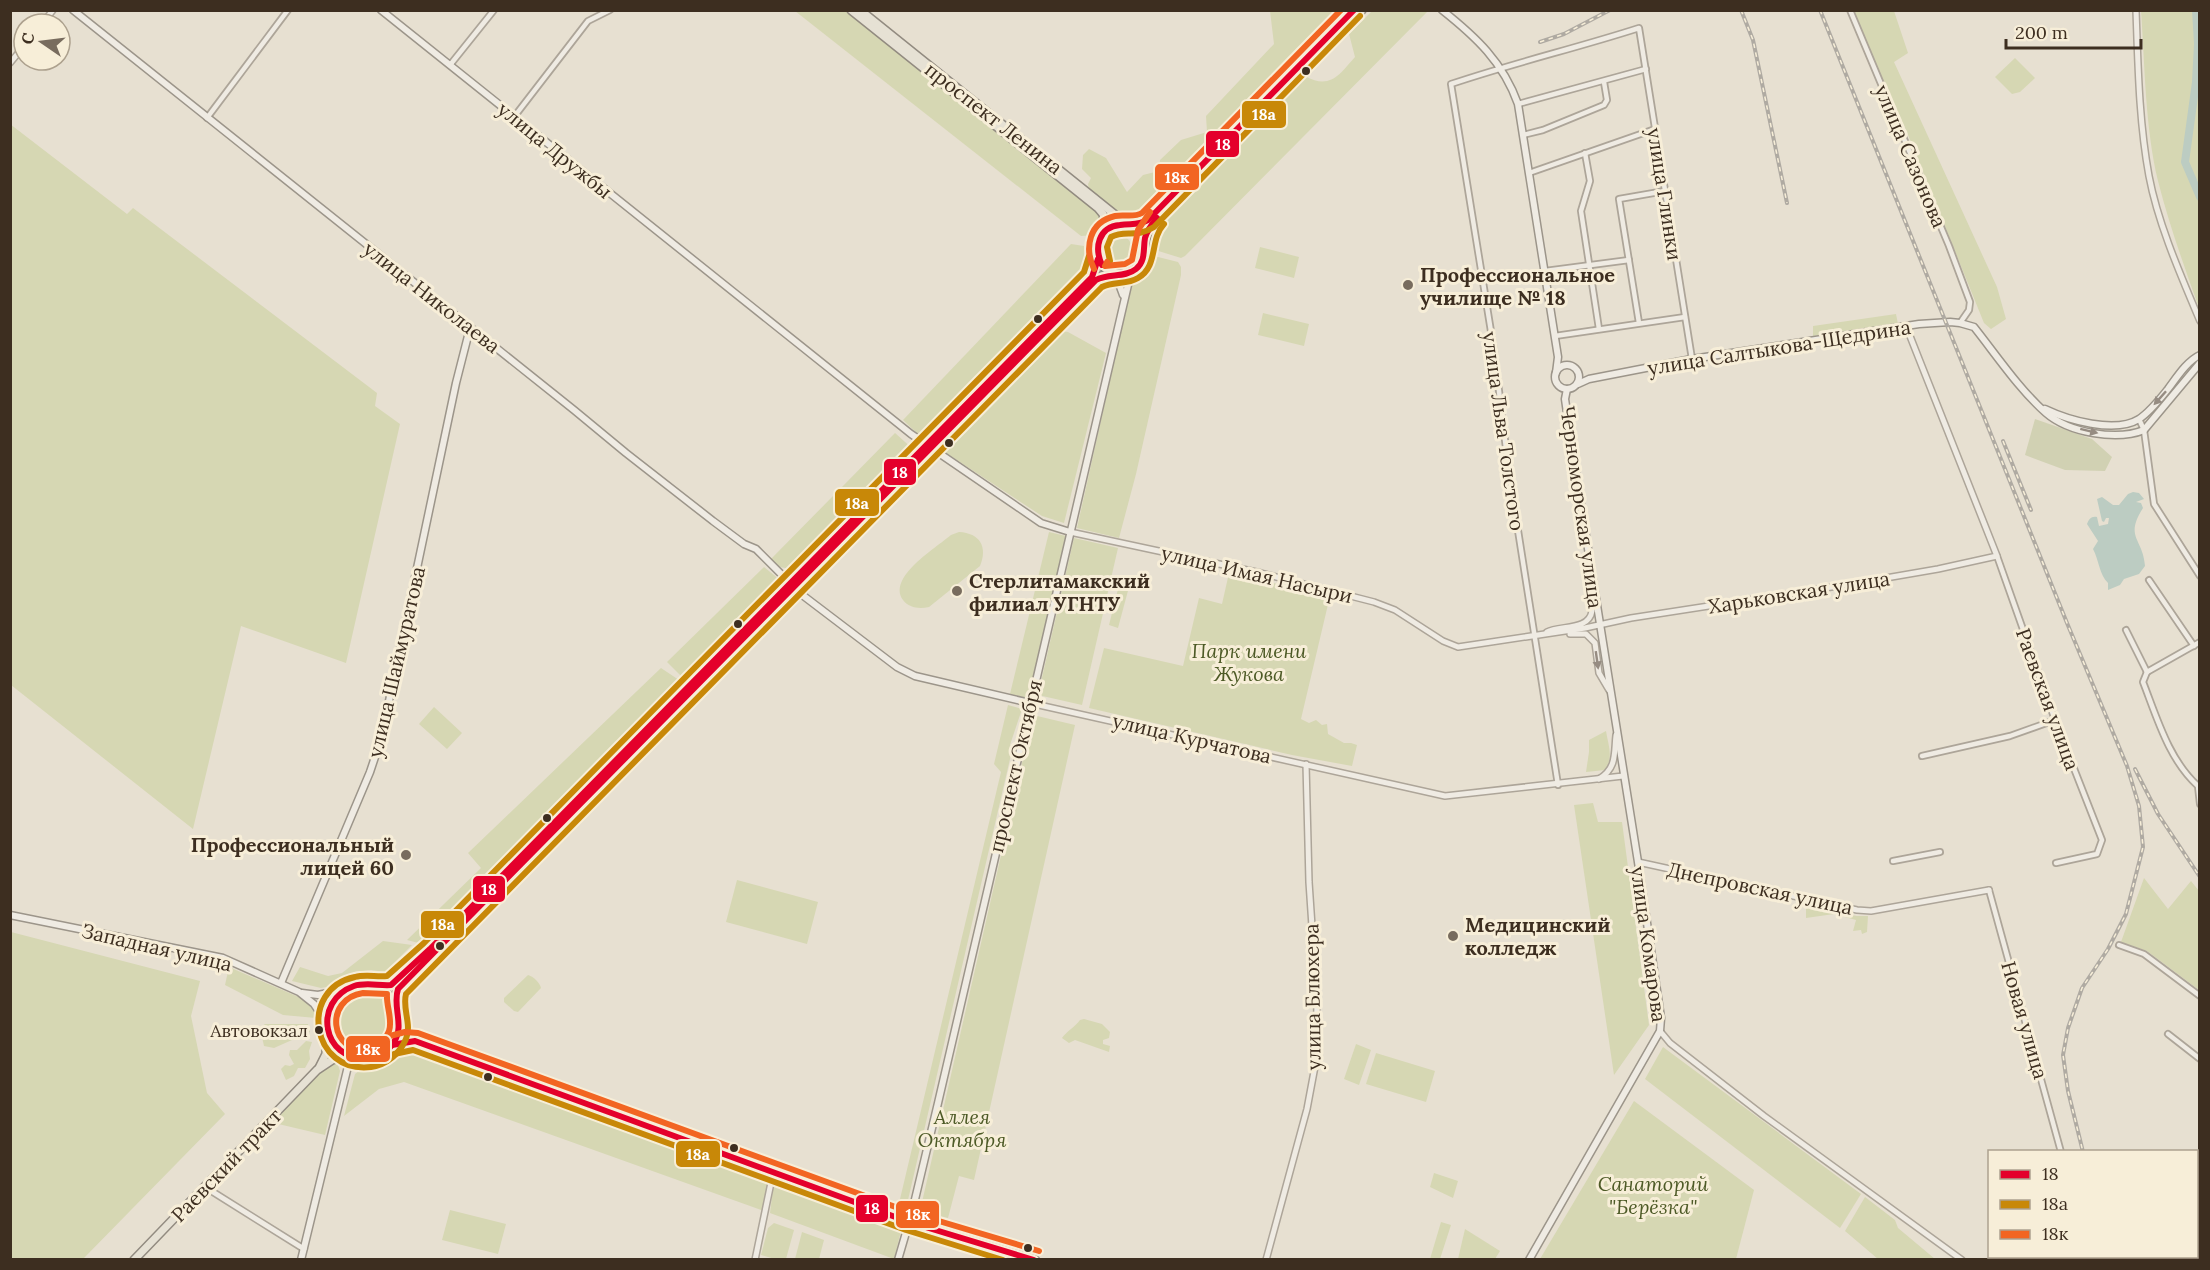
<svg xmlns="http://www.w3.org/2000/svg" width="2210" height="1270" viewBox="0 0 2210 1270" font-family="Lora,serif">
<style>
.green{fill:#d6d7b3}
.cemetery{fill:#d1d1b3}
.water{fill:#bcccc2}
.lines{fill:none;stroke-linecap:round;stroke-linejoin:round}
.river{stroke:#bcccc2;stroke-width:8}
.minor-casing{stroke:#ada599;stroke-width:8}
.tertiary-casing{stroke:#ada599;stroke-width:8}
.secondary-casing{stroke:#9c958a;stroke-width:9}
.primary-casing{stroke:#928b80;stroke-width:10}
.minor{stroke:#efebe3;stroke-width:4.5}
.tertiary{stroke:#efebe3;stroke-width:5}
.secondary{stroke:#efebe3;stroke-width:6}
.primary{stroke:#e6e1d4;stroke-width:7}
.rail-casing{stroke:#afaaa2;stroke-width:4}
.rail{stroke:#f7eed8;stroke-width:1.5;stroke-dasharray:4.5;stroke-linecap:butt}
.bus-1-casing{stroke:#f7eed8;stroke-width:10}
.bus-2-casing{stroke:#f7eed8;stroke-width:10}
.bus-3-casing{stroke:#f7eed8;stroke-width:10}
.bus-1{stroke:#e4002b;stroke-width:6}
.bus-2{stroke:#c88808;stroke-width:6}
.bus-3{stroke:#f26522;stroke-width:6}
.oneway{fill:#968c82}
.bus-dot{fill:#3d2e20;stroke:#f7eed8;stroke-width:2}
.poi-dot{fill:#786c5e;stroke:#f7eed8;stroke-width:2}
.labels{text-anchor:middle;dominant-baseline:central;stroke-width:6;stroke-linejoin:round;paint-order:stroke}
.bus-label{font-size:18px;fill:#3d2e20;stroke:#f7eed8;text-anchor:end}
.street-label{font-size:20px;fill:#3d2e20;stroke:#f7eed8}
.poi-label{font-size:20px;font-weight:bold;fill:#3d2e20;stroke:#f7eed8;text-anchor:start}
.park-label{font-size:20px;font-style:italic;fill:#4d5a26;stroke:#f7eed8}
.line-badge{stroke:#f7eed8;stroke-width:2}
.badge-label{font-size:16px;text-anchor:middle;font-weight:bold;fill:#fff}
</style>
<rect width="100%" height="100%" fill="#e7e0d1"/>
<g class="green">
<polygon points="795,11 848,11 1098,213 1103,222 1095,235 1081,236"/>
<polygon points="1270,11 1345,11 1143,217 1134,222 1127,219 1089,190 1088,184 1091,178 1082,169 1083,155 1089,149 1106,158 1127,192 1143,175 1159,171 1160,160 1181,140 1207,132 1206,116 1274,44"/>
<path d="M1372 11H1428L1185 256 1181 258 1152 249 1149 241 1156 222 1305 76C1330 90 1339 75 1355 57L1349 34Z"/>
<polygon points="1856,11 1894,11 1908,53 1894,62 1997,287 2006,319 1991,329 1984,323 1906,130 1852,14"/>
<path d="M2141 11H2199V308C2184 266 2169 224 2158 181 2145 126 2145 67 2141 11Z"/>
<polygon points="2015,58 2035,78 2020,92 2012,94 1995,77"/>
<polygon points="10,124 127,214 133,208 377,393 375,406 400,424 346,663 241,626 193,829 11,685"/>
<circle cx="1118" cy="249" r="14"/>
<polygon points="1071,244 1084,246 1089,267 1083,276 922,438 903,420"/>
<polygon points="1260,247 1299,257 1294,278 1255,268"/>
<polygon points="1150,255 1178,262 1181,267 1181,275 1136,474 1119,538 1077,528 1133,277 1144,265"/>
<polygon points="1263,313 1309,324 1304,346 1258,335"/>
<polygon points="1896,314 1898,324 1813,336 1813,326"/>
<polygon points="1056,330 1068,332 1106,353 1064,523 1042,516 937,447"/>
<polygon points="895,433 914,450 860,505 841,488"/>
<polygon points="833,496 851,514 795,570 780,567 771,559"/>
<path d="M959 532C980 533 988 547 980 566L929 607C919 609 909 608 903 600 887 577 936 548 951 535Z"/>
<polygon points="1049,532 1066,536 1028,698 1010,694"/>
<polygon points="1074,538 1118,548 1082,705 1038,695"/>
<polygon points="764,567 780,580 780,584 689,678 681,676 667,662"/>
<polygon points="1229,573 1330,596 1301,719 1309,723 1316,720 1322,725 1327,724 1328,734 1344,743 1351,743 1357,745 1352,766 1292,755 1089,708 1104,648 1183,666 1199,598 1222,604"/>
<polygon points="1119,585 1129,587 1118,628 1109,625"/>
<polygon points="661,668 682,682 682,684 426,945 407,940 481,868 468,853"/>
<polygon points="1008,705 1022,709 1010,745 1013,746 905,1213 896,1216 1001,772 994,764"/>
<polygon points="434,707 462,733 447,749 419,724"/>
<polygon points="1033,715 1075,725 974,1180 959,1176 948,1218 920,1211"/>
<path d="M1606 731C1608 744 1614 758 1605 770L1586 772 1589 752V740Z"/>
<polygon points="1593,803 1598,822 1622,822 1649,1025 1614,1075 1574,805"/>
<polygon points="2144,878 2168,909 2191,881 2199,891 2199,990 2147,951 2121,942"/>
<polygon points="737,880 818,902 807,944 726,922"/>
<polygon points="1806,906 1857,916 1868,916 1867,932 1862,934 1861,930 1853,931 1856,920 1834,914 1806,918"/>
<polygon points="11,932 200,981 191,1016 207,1093 225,1114 83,1259 11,1259"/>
<polygon points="383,941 412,945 385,972 371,970 354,972 331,986 321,988 292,981 300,967 328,976 342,973"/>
<polygon points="229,967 301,998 314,1009 316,1018 283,1015 225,985"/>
<path d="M528 975C533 976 540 983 541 988L518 1012 514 1011 504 1002V998Z"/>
<circle cx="363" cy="1022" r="33"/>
<path d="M1084 1019 1102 1024 1110 1032 1109 1038 1103 1040V1044L1110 1046 1109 1052 1075 1040 1069 1043 1062 1038C1067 1031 1075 1027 1080 1020Z"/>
<polygon points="265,1024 308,1024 310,1032 274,1048 264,1046 260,1028"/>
<polygon points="306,1041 312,1042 309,1051 310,1059 305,1068 298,1068 294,1076 286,1080 281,1069 285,1065 290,1066 294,1064 289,1055 290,1050 297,1050"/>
<polygon points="1356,1044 1371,1050 1359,1085 1344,1079"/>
<polygon points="1663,1047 1861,1194 1840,1228 1645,1079"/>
<polygon points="412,1048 769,1180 764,1211 404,1082 379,1089 344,1116 355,1074 363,1068 382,1063 401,1051"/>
<polygon points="1376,1053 1435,1071 1426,1102 1366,1084"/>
<polygon points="332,1063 338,1065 340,1071 325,1135 274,1123 279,1116 320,1071"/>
<polygon points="1634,1101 1754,1190 1736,1259 1540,1259"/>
<polygon points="1434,1173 1458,1181 1453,1198 1430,1187"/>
<polygon points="774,1181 902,1227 894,1259 770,1213"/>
<polygon points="1865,1197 1895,1220 1898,1228 1935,1259 1878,1259 1845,1231"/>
<polygon points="450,1210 506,1224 498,1254 442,1240"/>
<polygon points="1441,1222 1451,1225 1440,1259 1430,1259"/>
<polygon points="774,1223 794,1230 786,1259 775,1259 761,1255 768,1228"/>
<polygon points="1465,1229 1500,1251 1495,1259 1458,1259"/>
<polygon points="802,1232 824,1240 819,1259 795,1259"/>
</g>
<polygon class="cemetery" points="2035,419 2092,439 2112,457 2105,471 2065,470 2025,455"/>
<path class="water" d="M2133 492 2139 493 2144 499 2136 502 2141 503 2143 508C2124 538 2143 538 2145 566L2139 574 2124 579 2120 585 2108 590V583C2099 574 2099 560 2093 549L2098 541 2087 524C2089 519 2091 516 2097 517L2099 526 2108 524 2109 518H2106L2104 522 2102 521 2097 499 2102 497 2113 505H2119L2128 494Z"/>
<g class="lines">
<polyline class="river" points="2196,10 2198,44 2196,82 2185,162 2200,197"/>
<g class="minor-casing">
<g id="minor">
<polyline points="1850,10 1949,246 1970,302 1969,310 1960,323"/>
<polyline points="450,65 494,10"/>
<polyline points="1518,104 1646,69"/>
<polyline points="514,117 588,21 610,10"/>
<polyline points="207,118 288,10"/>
<polyline points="1523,135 1543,130 1604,105 1607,100 1604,82"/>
<polyline points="1585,153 1590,181 1581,211 1599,329"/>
<polyline points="1529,173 1655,129"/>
<polyline points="1545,271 1629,260"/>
<polyline points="1639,323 1619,199 1665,191"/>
<polyline points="1555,336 1685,317"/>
<polyline points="2139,419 2144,430 2154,504 2200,576"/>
<polyline points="1997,556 2055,720 2102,840 2097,854 2056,863"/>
<polyline points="2149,580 2194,646"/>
<polyline points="2126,630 2147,672"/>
<path d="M2147 672 2143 682C2157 718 2169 760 2198 786L2200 804"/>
<polyline points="2147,672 2200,642"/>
<polyline points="1922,756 2010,736 2055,720"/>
<path d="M1558 785 1509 473 1494 350 1451 84C1513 63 1577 48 1639 28L1692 359"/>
<polyline points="1893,861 1940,852"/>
<polyline points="1989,890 2061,1152"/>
<polyline points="2119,945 2144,954 2200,996"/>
<polyline points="2168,1034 2200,1059"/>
<polyline points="2088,1256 2088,1260"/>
</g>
</g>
<g class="tertiary-casing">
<g id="tertiary">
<path d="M2136 10C2138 66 2139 122 2149 176 2158 224 2181 276 2200 321"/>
<polyline points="42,24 53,10"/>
<polyline points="10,63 24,46"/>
<polyline points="1070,532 1261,573 1374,602 1395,610 1443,641 1458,647 1585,628 1631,618 1851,584 1938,569 1997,556 1906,326"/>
<path d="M1547 632C1560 625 1589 631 1592 611 1594 601 1590 589 1591 578"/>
<polyline points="1570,634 1586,634 1595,643 1599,673 1609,690"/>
<polyline points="1030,703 1445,796 1623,776"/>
<path d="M1599 779C1617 768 1614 754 1616 735"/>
<polyline points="1638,862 1857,910 1871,911 1989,890"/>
<polyline points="1660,1031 1670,1043 1764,1116 1962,1260"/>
<polyline points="205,1187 304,1249"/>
<polyline points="755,1260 773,1173"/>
<polyline points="1266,1260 1307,1109 1316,1061 1317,1000 1309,882 1306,764"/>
</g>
</g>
<g class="secondary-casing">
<g id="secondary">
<polyline points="73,10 574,410 626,453 713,521 744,544 756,549 801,594 897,667 915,676 1030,703"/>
<polyline points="381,10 911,434 1041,523 1070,532"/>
<path d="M1442 10C1476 37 1503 62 1518 104L1558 357 1556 373"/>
<polyline points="1115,273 1123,295"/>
<circle cx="1567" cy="377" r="12"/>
<path d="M1578 384 1589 379 1692 359 1919 324 1950 322 1960 323 1974 327C1997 356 2019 389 2046 413 2069 433 2117 441 2144 430L2200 363"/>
<path d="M2045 409C2068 420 2115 434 2139 419 2150 412 2160 399 2168 389 2177 377 2187 361 2200 355"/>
<polyline points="10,915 223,958 299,992 314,1004 326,1022"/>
<polyline points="281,983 370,772 381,739 456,383 470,328"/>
<polyline points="302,993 318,995 343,990"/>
<path d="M401 1020C408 1040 421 1043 440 1051L909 1222 1036 1260"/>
<polyline points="392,1045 406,1041 414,1041"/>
<polyline points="301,1260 350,1058"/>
<polyline points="898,1260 912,1212 938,1103 1131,272"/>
<polyline points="1529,1260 1660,1031 1661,1018 1638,862 1574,461 1565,399 1567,389"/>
</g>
</g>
<g class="primary-casing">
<g id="primary">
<polyline points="851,10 1098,208 1103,214 1106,229"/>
<polyline points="860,10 1129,226"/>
<circle cx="1121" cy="249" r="25"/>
<polyline points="1133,227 1148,220 1354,10"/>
<polyline points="1145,242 1149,228 1157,218 1362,10"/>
<circle cx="363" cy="1022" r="37"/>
<polyline points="378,987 391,985 430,949 1092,277 1098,259"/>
<polyline points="397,1005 396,997 398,989 1096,280 1101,276 1114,273"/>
<polyline points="319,1068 326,1054 327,1035"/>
<polyline points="134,1260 317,1070 332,1060 346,1056"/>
</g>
</g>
<use href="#minor" class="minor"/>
<use href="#tertiary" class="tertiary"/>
<use href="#secondary" class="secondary"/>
<use href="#primary" class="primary"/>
<g class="rail-casing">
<g id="rail">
<polyline points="1741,10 1753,40 1787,203"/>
<polyline points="1820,10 2067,623 2127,766 2139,806 2143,847 2126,914 2108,949 2082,988 2068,1028 2063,1055 2068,1091 2083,1152"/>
<polyline points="1540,42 1564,34 1610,10"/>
<polyline points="2003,441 2031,510"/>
<polyline points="2135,769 2158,814 2200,877"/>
<polyline points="2109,1256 2110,1260"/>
</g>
</g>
<use href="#rail" class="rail"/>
<g class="bus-1-casing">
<g id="bus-1">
<path d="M1098 259 1092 277 430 949 391 985C379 986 366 982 354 986 312 1001 322 1061 367 1058 378 1058 388 1052 394 1042 405 1025 392 1007 398 989L1096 280C1108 273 1125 278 1136 269 1146 261 1143 249 1145 238 1147 230 1152 224 1157 218"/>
<path d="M1102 265C1094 248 1098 227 1120 225 1131 223 1137 226 1148 220L1354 10"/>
<polyline points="392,1045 415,1041 909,1222 1034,1260"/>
</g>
</g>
<g class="bus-2-casing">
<g id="bus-2">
<path d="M1089 256 1084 272 424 943 387 976C376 977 365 974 355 977 298 989 311 1074 371 1067 387 1065 400 1053 406 1039 412 1024 402 1009 406 994L1102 287C1113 281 1127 285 1138 278 1159 266 1149 240 1164 224"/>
<path d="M1110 261 1107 247 1111 237C1126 229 1135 239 1154 227L1360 16"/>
<polyline points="394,1054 413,1050 906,1230 1003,1260"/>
</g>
</g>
<g class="bus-3-casing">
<g id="bus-3">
<polyline points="1107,262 1105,266 1125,264 1132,260 1138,230 1150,212"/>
<path d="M1094 269C1084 248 1089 222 1115 216 1125 214 1133 218 1142 213L1341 10"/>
<path d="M363 993 387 994C386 1006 393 1020 389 1031 386 1040 378 1048 369 1049 330 1055 323 999 363 993Z"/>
<polyline points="390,1036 405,1032 418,1033 912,1213 1039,1251"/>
</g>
</g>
<use href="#bus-1" class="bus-1"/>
<use href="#bus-2" class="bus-2"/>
<use href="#bus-3" class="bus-3"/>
</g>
<defs><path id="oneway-solid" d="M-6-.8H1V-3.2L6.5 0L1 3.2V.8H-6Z" transform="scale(1.5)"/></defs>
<g class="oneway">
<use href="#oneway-solid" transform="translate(2160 398) rotate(132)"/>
<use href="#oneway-solid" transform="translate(2089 431) rotate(14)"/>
<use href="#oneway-solid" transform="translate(1597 660) rotate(82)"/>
</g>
<g class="bus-dot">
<circle cx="1306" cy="71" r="5"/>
<circle cx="1038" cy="319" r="5"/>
<circle cx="949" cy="443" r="5"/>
<circle cx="738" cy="624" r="5"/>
<circle cx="547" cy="818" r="5"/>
<circle cx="440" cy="946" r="5"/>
<circle cx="319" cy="1030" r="5"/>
<circle cx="488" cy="1077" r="5"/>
<circle cx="734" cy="1148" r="5"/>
<circle cx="1028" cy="1248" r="5"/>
</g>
<g class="poi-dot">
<circle cx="1408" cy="285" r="6"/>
<circle cx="957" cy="591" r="6"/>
<circle cx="406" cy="855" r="6"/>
<circle cx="1453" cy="936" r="6"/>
</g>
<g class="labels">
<g class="bus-label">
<text x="308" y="1030">Автовокзал</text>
</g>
<g class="street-label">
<text transform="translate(994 118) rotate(38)">проспект Ленина</text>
<text transform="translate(555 150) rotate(39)">улица Дружбы</text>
<text transform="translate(1911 156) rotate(67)">улица Сазонова</text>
<text transform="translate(1665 194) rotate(81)">улица Глинки</text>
<text transform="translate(432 297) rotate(38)">улица Николаева</text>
<text transform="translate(1779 347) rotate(-9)">улица Салтыкова-Щедрина</text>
<text transform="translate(1504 431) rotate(82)">улица Льва Толстого</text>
<text transform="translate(1582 507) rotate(82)">Черноморская улица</text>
<text transform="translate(1257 574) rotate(13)">улица Имая Насыри</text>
<text transform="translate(1799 592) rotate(-9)">Харьковская улица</text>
<text transform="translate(396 662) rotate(-77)">улица Шаймуратова</text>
<text transform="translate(2048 699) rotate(70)">Раевская улица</text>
<text transform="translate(1192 738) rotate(13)">улица Курчатова</text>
<text transform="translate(1015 766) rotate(-77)">проспект Октября</text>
<text transform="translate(1760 888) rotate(12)">Днепровская улица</text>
<text transform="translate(1649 944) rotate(82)">улица Комарова</text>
<text transform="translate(157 947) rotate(13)">Западная улица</text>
<text transform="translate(1312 997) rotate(-91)">улица Блюхера</text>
<text transform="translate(2025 1020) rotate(74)">Новая улица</text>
<text transform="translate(226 1165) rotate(-46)">Раевский тракт</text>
</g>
<g class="poi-label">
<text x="1420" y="274">Профессиональное<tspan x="1420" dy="23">училище № 18</tspan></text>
<text x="969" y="580">Стерлитамакский<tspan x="969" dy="23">филиал УГНТУ</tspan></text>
<text x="394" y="844" text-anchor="end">Профессиональный<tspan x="394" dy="23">лицей 60</tspan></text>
<text x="1465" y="924">Медицинский<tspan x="1465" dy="23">колледж</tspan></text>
</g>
<g class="park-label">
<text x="1249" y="650">Парк имени<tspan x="1249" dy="23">Жукова</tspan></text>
<text x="962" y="1116">Аллея<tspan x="962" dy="23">Октября</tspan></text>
<text x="1653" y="1183">Санаторий<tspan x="1653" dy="23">"Берёзка"</tspan></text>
</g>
</g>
<g class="line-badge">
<rect x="1241" y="100" width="46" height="29" rx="6" fill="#c88808"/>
<rect x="1205" y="130" width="35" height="28" rx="6" fill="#e4002b"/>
<rect x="1154" y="163" width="46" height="28" rx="6" fill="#f26522"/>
<rect x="883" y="458" width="34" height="28" rx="6" fill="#e4002b"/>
<rect x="834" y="488" width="46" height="29" rx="6" fill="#c88808"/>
<rect x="472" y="875" width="34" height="28" rx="6" fill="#e4002b"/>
<rect x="420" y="910" width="45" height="29" rx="6" fill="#c88808"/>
<rect x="345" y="1035" width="46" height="28" rx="6" fill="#f26522"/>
<rect x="675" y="1140" width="46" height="28" rx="6" fill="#c88808"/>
<rect x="855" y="1194" width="34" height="29" rx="6" fill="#e4002b"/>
<rect x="895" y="1200" width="45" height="29" rx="6" fill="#f26522"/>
</g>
<g class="badge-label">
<text x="1264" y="120">18а</text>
<text x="1223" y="150">18</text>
<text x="1177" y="183">18к</text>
<text x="900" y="478">18</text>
<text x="857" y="509">18а</text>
<text x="489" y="895">18</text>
<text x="443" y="930">18а</text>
<text x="368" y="1055">18к</text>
<text x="698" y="1160">18а</text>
<text x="872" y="1214">18</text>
<text x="918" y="1220">18к</text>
</g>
<rect width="2210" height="1270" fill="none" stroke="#3d2e20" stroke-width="24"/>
<rect x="1988" y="1150" width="210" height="108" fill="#f7eed8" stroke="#ada18e" stroke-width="1.5"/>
<rect x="2000" y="1170" width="30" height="9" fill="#e4002b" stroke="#ada18e" stroke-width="1.5"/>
<text x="2042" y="1180" font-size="18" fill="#3d2e20">18</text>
<rect x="2000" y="1200" width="30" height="9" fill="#c88808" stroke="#ada18e" stroke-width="1.5"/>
<text x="2042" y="1210" font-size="18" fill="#3d2e20">18а</text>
<rect x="2000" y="1230" width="30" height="9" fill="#f26522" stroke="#ada18e" stroke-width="1.5"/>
<text x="2042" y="1240" font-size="18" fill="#3d2e20">18к</text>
<g transform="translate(42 42) rotate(284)"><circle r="28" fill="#f7eed8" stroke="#ada18e" stroke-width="1.5"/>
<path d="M0-4.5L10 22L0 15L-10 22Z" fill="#786c5e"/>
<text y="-9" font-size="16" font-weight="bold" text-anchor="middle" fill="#3d2e20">С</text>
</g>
<path d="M2006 39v9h135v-9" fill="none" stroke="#3d2e20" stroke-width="3"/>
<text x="2015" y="39" font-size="18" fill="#3d2e20" stroke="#f7eed8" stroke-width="4.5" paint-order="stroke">200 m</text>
</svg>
